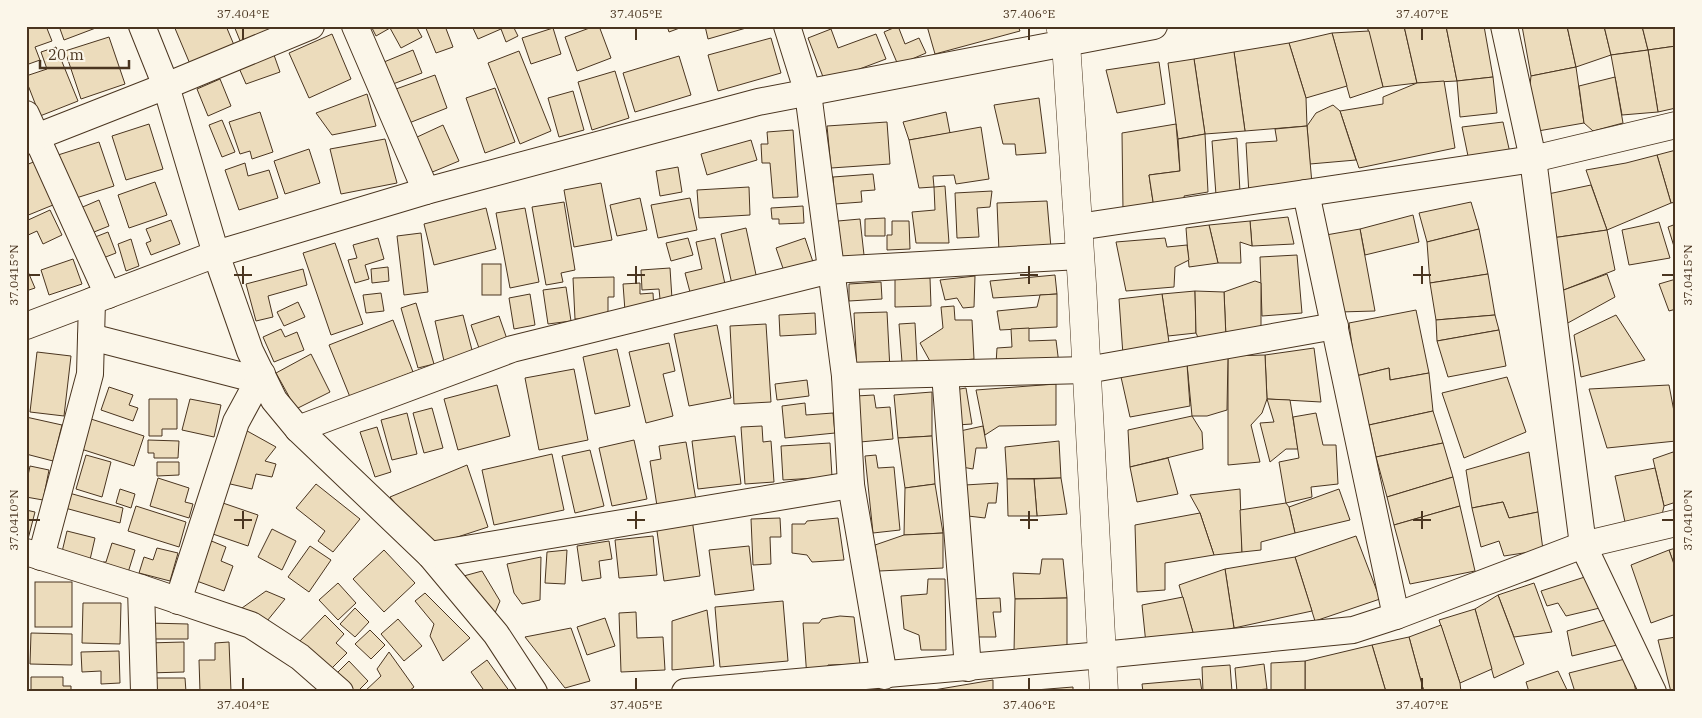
<svg xmlns="http://www.w3.org/2000/svg" width="1702" height="718" viewBox="0 0 1702 718" font-family="'IBM Plex Serif',serif">
<style>
.building{fill:#ecdcbc;stroke:#4a3520}
.lines{fill:none;stroke-linecap:round;stroke-linejoin:round}
.street-casing{stroke:#4a3520;stroke-width:28}
.secondary-casing{stroke:#4a3520;stroke-width:29}
.street{stroke:#fbf6e9;stroke-width:26}
.secondary{stroke:#fbf6e9;stroke-width:28}
.ticks{fill:none;stroke:#4a3520;stroke-width:2}
.neatline{fill:none;stroke:#4a3520;stroke-width:2}
.ticks-label{font-size:12px;text-anchor:middle;fill:#4a3520}
</style>
<rect width="100%" height="100%" fill="#fbf6e9"/>
<g class="building">
<polygon points="26,26 46,26 52,41 35,47 40,60 26,65"/>
<polygon points="59,26 101,26 64,40"/>
<polygon points="174,26 226,26 234,45 190,64"/>
<polygon points="234,26 280,26 241,43"/>
<polygon points="371,26 416,26 422,37 401,48 390,28 376,36"/>
<polygon points="425,26 445,26 453,47 436,53"/>
<polygon points="472,26 513,26 518,36 506,42 501,29 478,39"/>
<polygon points="595,26 599,26 611,58 577,71 565,37"/>
<polygon points="667,26 685,26 669,32"/>
<polygon points="705,26 753,26 708,39"/>
<polygon points="898,26 905,44 919,38 926,53 898,65 884,32"/>
<polygon points="927,26 1018,26 1020,31 935,54"/>
<polygon points="1367,26 1404,26 1417,83 1383,87"/>
<polygon points="1404,26 1446,26 1457,81 1417,83"/>
<polygon points="1446,26 1484,26 1493,77 1457,81"/>
<polygon points="1522,26 1567,26 1576,67 1531,76"/>
<polygon points="1567,26 1604,26 1611,55 1576,67"/>
<polygon points="1604,26 1642,26 1648,50 1611,55"/>
<polygon points="1642,26 1676,26 1676,46 1648,50"/>
<polygon points="553,28 561,54 531,64 522,38"/>
<polygon points="831,29 838,48 876,34 886,59 825,82 808,38"/>
<polygon points="1369,31 1383,87 1350,98 1332,33"/>
<polygon points="1332,33 1347,86 1306,98 1289,43"/>
<polygon points="332,34 351,79 309,98 289,53"/>
<polygon points="109,37 125,84 81,99 65,51"/>
<polygon points="771,38 781,73 718,91 708,55"/>
<polygon points="1289,43 1306,98 1307,126 1245,131 1234,52"/>
<polygon points="1676,46 1676,108 1658,112 1648,50"/>
<polygon points="56,47 78,101 40,116 26,80 26,76 47,69 41,52"/>
<polygon points="413,50 422,73 393,84 384,62"/>
<polygon points="1648,50 1658,112 1622,115 1611,55"/>
<polygon points="519,51 551,131 520,144 488,63"/>
<polygon points="1234,52 1245,131 1205,134 1194,59"/>
<polygon points="274,55 280,72 246,84 239,68"/>
<polygon points="679,56 691,95 635,112 623,73"/>
<polygon points="1194,59 1205,134 1178,139 1168,63"/>
<polygon points="1159,62 1165,104 1117,113 1106,70"/>
<polygon points="1576,67 1584,123 1538,131 1530,85 1531,76"/>
<polygon points="615,71 629,118 592,130 578,82"/>
<polygon points="435,75 447,108 409,123 396,89"/>
<polygon points="1493,77 1497,113 1460,117 1457,81"/>
<polygon points="1615,77 1623,123 1593,131 1584,123 1579,86"/>
<polygon points="220,79 231,106 208,116 197,89"/>
<polygon points="1444,81 1455,148 1359,168 1340,111 1383,104 1383,97 1417,83"/>
<polygon points="495,88 515,142 485,153 466,98"/>
<polygon points="573,91 584,130 559,137 548,98"/>
<polygon points="367,94 376,126 332,135 316,113"/>
<polygon points="1039,98 1046,153 1016,155 1015,144 1003,144 994,105"/>
<polygon points="1333,105 1340,111 1356,160 1310,164 1307,126 1316,113"/>
<polygon points="260,112 273,152 252,159 250,151 240,154 229,122"/>
<polygon points="946,112 950,133 909,140 903,122"/>
<polygon points="222,120 235,152 222,157 209,125"/>
<polygon points="887,122 890,164 831,168 827,126"/>
<polygon points="1503,122 1510,153 1468,156 1462,127"/>
<polygon points="149,124 163,169 126,180 112,136"/>
<polygon points="1176,124 1180,171 1149,175 1154,208 1123,211 1122,133"/>
<polygon points="443,125 459,161 430,173 415,138"/>
<polygon points="1307,126 1312,184 1249,195 1246,143 1277,141 1275,129"/>
<polygon points="981,127 989,179 956,184 954,175 933,176 934,187 919,188 909,140"/>
<polygon points="793,130 798,197 773,198 770,163 762,163 761,144 768,144 767,132"/>
<polygon points="1205,134 1208,192 1184,196 1186,205 1154,208 1149,175 1180,171 1178,139"/>
<polygon points="1237,138 1240,192 1216,195 1212,141"/>
<polygon points="385,139 397,183 341,194 330,149"/>
<polygon points="751,140 757,160 707,175 701,154"/>
<polygon points="99,142 114,186 73,199 58,155"/>
<polygon points="309,149 320,183 285,194 274,161"/>
<polygon points="1676,150 1676,202 1671,203 1657,155"/>
<polygon points="1657,155 1671,203 1607,230 1586,170 1626,163"/>
<polygon points="36,161 53,205 26,216 26,165"/>
<polygon points="245,163 248,176 269,170 278,198 239,210 225,170"/>
<polygon points="678,167 682,192 660,196 656,171"/>
<polygon points="873,174 875,190 861,191 862,202 835,204 833,177"/>
<polygon points="155,182 167,215 129,228 118,195"/>
<polygon points="601,183 612,240 574,247 564,190"/>
<polygon points="1591,185 1607,230 1552,238 1548,194"/>
<polygon points="945,186 949,243 916,243 912,212 935,210 934,187"/>
<polygon points="749,187 750,215 699,218 697,190"/>
<polygon points="992,191 990,207 977,208 979,237 957,238 955,193"/>
<polygon points="640,198 647,230 617,236 610,205"/>
<polygon points="690,198 697,230 658,238 651,205"/>
<polygon points="99,200 109,226 89,234 78,209"/>
<polygon points="1047,201 1051,248 999,252 997,203"/>
<polygon points="564,202 575,270 561,273 563,282 546,285 532,207"/>
<polygon points="1471,202 1479,229 1427,242 1419,213"/>
<polygon points="803,206 804,223 779,224 779,219 772,219 771,208"/>
<polygon points="486,208 496,249 434,265 424,224"/>
<polygon points="525,208 539,282 510,288 496,213"/>
<polygon points="50,210 62,235 43,244 37,231 26,236 26,221"/>
<polygon points="1413,215 1419,242 1365,255 1360,229"/>
<polygon points="1288,217 1294,244 1252,246 1250,221"/>
<polygon points="885,218 885,236 865,236 865,219"/>
<polygon points="860,219 865,264 843,266 838,221"/>
<polygon points="171,220 180,244 151,255 146,243 151,241 146,229"/>
<polygon points="892,221 909,221 910,249 887,250 887,235 892,235"/>
<polygon points="1250,221 1252,246 1240,242 1241,263 1218,263 1209,225"/>
<polygon points="1659,222 1670,258 1629,265 1622,230"/>
<polygon points="1676,224 1676,253 1668,227"/>
<polygon points="1209,225 1218,263 1189,267 1186,228"/>
<polygon points="746,228 758,284 733,289 721,234"/>
<polygon points="1360,229 1375,311 1339,312 1326,235"/>
<polygon points="1479,229 1488,274 1430,283 1427,242"/>
<polygon points="1607,230 1615,270 1561,291 1552,238"/>
<polygon points="108,232 116,253 98,260 90,239"/>
<polygon points="421,233 428,292 404,295 397,236"/>
<polygon points="378,238 384,259 365,265 369,279 355,283 348,260 357,258 353,245"/>
<polygon points="688,238 693,255 671,261 666,243"/>
<polygon points="715,238 725,284 690,292 685,273 702,269 696,242"/>
<polygon points="805,238 814,265 785,274 776,248"/>
<polygon points="1165,238 1167,247 1187,245 1189,260 1175,267 1174,287 1126,291 1116,242"/>
<polygon points="131,239 139,266 126,271 118,244"/>
<polygon points="335,243 363,324 331,335 303,253"/>
<polygon points="1297,255 1302,313 1262,316 1260,257"/>
<polygon points="73,259 82,284 49,295 41,270"/>
<rect x="482" y="264" width="19" height="31"/>
<polygon points="26,267 35,288 26,291"/>
<polygon points="388,267 389,281 372,283 371,269"/>
<polygon points="670,268 672,299 660,299 659,289 642,290 641,270"/>
<polygon points="303,269 307,285 268,296 273,317 256,321 246,284"/>
<polygon points="1488,274 1495,315 1436,320 1430,283"/>
<polygon points="1607,274 1615,297 1566,324 1561,291"/>
<polygon points="1055,275 1057,294 993,298 990,281"/>
<polygon points="975,276 974,307 963,308 957,298 945,300 940,280"/>
<polygon points="614,277 614,297 608,297 608,319 575,319 573,278"/>
<polygon points="895,278 930,278 931,306 895,307"/>
<polygon points="1676,279 1676,309 1669,311 1659,284"/>
<polygon points="1255,281 1261,283 1261,330 1226,338 1224,292"/>
<polygon points="881,282 882,299 849,301 849,284"/>
<polygon points="640,283 640,294 653,293 654,310 625,311 623,284"/>
<polygon points="566,287 571,321 548,324 543,290"/>
<polygon points="1195,291 1196,333 1168,336 1162,294"/>
<polygon points="1195,291 1224,292 1226,338 1201,344 1196,333"/>
<polygon points="381,293 384,311 366,313 363,295"/>
<polygon points="530,294 535,325 514,329 509,298"/>
<polygon points="1057,294 1057,327 1000,330 997,311 1037,307 1040,295"/>
<polygon points="1162,294 1170,349 1123,355 1119,299"/>
<polygon points="298,302 305,317 284,326 277,312"/>
<polygon points="416,303 434,364 418,368 401,308"/>
<polygon points="954,306 955,320 972,320 974,359 931,363 920,343 943,328 941,307"/>
<polygon points="1416,310 1429,373 1390,380 1389,368 1356,376 1349,323"/>
<polygon points="887,312 890,370 857,372 854,313"/>
<polygon points="815,313 816,334 780,336 779,315"/>
<polygon points="463,315 473,354 444,361 435,321"/>
<polygon points="1495,315 1499,330 1437,341 1436,320"/>
<polygon points="1616,315 1645,360 1581,377 1574,335"/>
<polygon points="499,316 508,342 480,351 471,325"/>
<polygon points="393,320 413,372 350,397 329,345"/>
<polygon points="915,323 917,361 902,362 899,324"/>
<polygon points="766,324 771,402 734,404 730,326"/>
<polygon points="717,325 731,398 689,406 674,334"/>
<polygon points="1029,328 1029,341 1056,340 1059,364 996,364 997,348 1012,347 1011,329"/>
<polygon points="281,329 285,337 297,332 304,350 274,362 263,337"/>
<polygon points="1499,330 1506,366 1448,377 1437,341"/>
<polygon points="669,343 675,371 663,374 673,416 646,423 629,352"/>
<polygon points="1314,348 1321,402 1267,399 1265,355"/>
<polygon points="617,349 630,406 595,414 583,357"/>
<polygon points="37,352 71,356 64,416 30,412"/>
<polygon points="311,354 330,392 296,409 276,373"/>
<polygon points="1265,355 1267,399 1262,413 1251,425 1260,462 1228,465 1228,356"/>
<polygon points="1228,356 1227,410 1207,416 1192,416 1187,364"/>
<polygon points="1187,364 1190,406 1130,417 1121,377"/>
<polygon points="1389,368 1390,380 1429,373 1433,411 1369,425 1356,376"/>
<polygon points="574,369 588,440 539,450 525,378"/>
<polygon points="1507,377 1526,432 1464,458 1442,393"/>
<polygon points="807,380 809,396 777,400 775,384"/>
<polygon points="1056,384 1056,425 999,426 985,435 976,390"/>
<polygon points="497,385 510,436 458,450 444,399"/>
<polygon points="1669,385 1676,422 1676,441 1607,448 1589,389"/>
<polygon points="109,387 133,395 129,405 138,408 133,421 101,410"/>
<polygon points="966,388 972,424 957,425 954,390"/>
<polygon points="932,392 932,436 898,438 894,395"/>
<polygon points="874,395 876,408 890,407 893,439 860,442 856,396"/>
<polygon points="149,399 177,399 177,429 162,429 162,436 149,436"/>
<polygon points="190,399 221,405 214,437 182,430"/>
<polygon points="1267,399 1290,400 1298,449 1286,449 1270,462 1260,423 1274,422"/>
<polygon points="805,403 806,415 833,413 835,433 785,438 782,406"/>
<polygon points="432,408 443,448 424,453 413,413"/>
<polygon points="1433,411 1443,443 1376,457 1369,425"/>
<polygon points="407,413 417,454 392,460 381,420"/>
<polygon points="1316,413 1323,445 1336,445 1338,484 1311,487 1312,497 1286,503 1279,462 1299,458 1293,417"/>
<polygon points="1192,416 1202,432 1203,449 1130,467 1128,430"/>
<polygon points="26,417 62,425 53,461 26,454"/>
<polygon points="91,419 144,436 134,466 81,449"/>
<polygon points="762,426 763,442 771,441 774,482 745,484 741,427"/>
<polygon points="983,426 987,448 976,448 973,469 962,467 960,431"/>
<polygon points="240,427 276,447 265,461 276,464 272,477 256,474 252,489 226,483"/>
<polygon points="377,427 391,472 375,477 360,432"/>
<polygon points="735,436 741,484 698,489 692,441"/>
<polygon points="932,436 935,484 905,488 898,438"/>
<polygon points="148,440 179,441 178,458 154,458 154,453 148,453"/>
<polygon points="634,440 647,499 612,506 599,448"/>
<polygon points="1059,441 1061,478 1007,479 1005,447"/>
<polygon points="686,442 696,500 657,506 650,461 661,459 659,446"/>
<polygon points="830,443 832,477 783,480 781,446"/>
<polygon points="1443,443 1453,477 1387,497 1376,457"/>
<polygon points="590,450 604,506 575,513 562,456"/>
<polygon points="1676,451 1676,502 1664,506 1653,459"/>
<polygon points="1529,452 1538,512 1509,518 1503,502 1472,508 1466,470"/>
<polygon points="552,454 564,510 494,525 482,470"/>
<polygon points="86,455 111,462 102,497 76,489"/>
<polygon points="876,455 878,468 894,467 900,530 873,533 865,456"/>
<polygon points="1168,458 1178,494 1137,502 1130,467"/>
<polygon points="157,462 179,462 179,475 157,476"/>
<polygon points="467,465 488,527 430,546 390,497"/>
<polygon points="30,466 49,470 43,500 26,497 26,485"/>
<polygon points="1655,468 1664,506 1662,515 1625,522 1615,476"/>
<polygon points="1453,477 1460,506 1394,525 1387,497"/>
<polygon points="158,478 189,488 185,502 193,504 189,518 150,506"/>
<polygon points="1061,478 1067,514 1037,516 1034,479"/>
<polygon points="1007,479 1034,479 1037,516 1008,516"/>
<polygon points="998,483 996,503 988,503 985,518 968,516 965,485"/>
<polygon points="316,484 360,519 333,552 318,541 325,531 296,508"/>
<polygon points="935,484 943,533 904,535 905,488"/>
<polygon points="120,489 135,494 131,508 116,503"/>
<polygon points="1240,489 1242,552 1214,555 1200,513 1190,495"/>
<polygon points="1339,489 1350,520 1295,533 1289,507"/>
<polygon points="69,493 123,508 120,523 65,508"/>
<polygon points="217,501 258,515 248,546 207,532"/>
<polygon points="1503,502 1509,518 1538,512 1543,550 1504,556 1499,541 1481,547 1472,508"/>
<polygon points="1286,503 1289,507 1295,533 1261,542 1261,550 1242,552 1240,510"/>
<polygon points="136,506 186,522 179,547 128,531"/>
<polygon points="1460,506 1475,571 1410,584 1394,525"/>
<polygon points="26,510 35,512 28,539 26,539"/>
<polygon points="1200,513 1214,555 1165,563 1165,590 1137,592 1135,525"/>
<polygon points="780,518 781,537 770,537 771,564 753,565 751,519"/>
<polygon points="838,518 844,560 812,562 807,555 792,553 792,524 805,524 807,521"/>
<polygon points="692,519 700,576 664,581 656,524"/>
<polygon points="272,529 296,541 282,570 258,557"/>
<polygon points="67,531 95,538 89,564 61,556"/>
<polygon points="943,533 943,568 879,571 875,545 904,535"/>
<polygon points="653,536 657,575 619,578 615,540"/>
<polygon points="1356,536 1380,599 1315,621 1295,557"/>
<polygon points="209,540 226,547 221,561 233,566 224,591 194,580"/>
<polygon points="609,541 612,559 599,561 601,578 582,581 577,546"/>
<polygon points="112,543 135,550 126,579 100,572 103,562 106,562"/>
<polygon points="310,546 331,560 309,592 288,577"/>
<polygon points="749,546 754,590 715,595 709,550"/>
<polygon points="157,548 178,553 170,581 139,573 144,557 153,560"/>
<polygon points="1676,548 1676,570 1669,550"/>
<polygon points="384,550 415,583 384,612 353,579"/>
<polygon points="567,550 565,584 545,583 547,552"/>
<polygon points="1669,550 1676,570 1676,614 1651,623 1631,565"/>
<polygon points="541,557 540,600 522,604 514,593 507,564"/>
<polygon points="1295,557 1312,611 1234,628 1225,569"/>
<polygon points="1042,559 1063,559 1067,598 1015,599 1013,573 1040,574"/>
<polygon points="1225,569 1234,628 1194,636 1179,585"/>
<polygon points="482,571 500,601 495,613 460,577"/>
<polygon points="1591,575 1604,607 1566,616 1558,603 1547,606 1541,591"/>
<polygon points="928,579 945,579 946,650 921,650 919,635 904,629 901,596 927,594"/>
<rect x="35" y="582" width="37" height="45"/>
<polygon points="338,583 356,603 338,620 319,600"/>
<polygon points="1534,583 1552,632 1514,637 1498,595"/>
<polygon points="266,591 285,599 267,621 242,608"/>
<polygon points="425,593 470,638 443,661 430,636 434,624 415,601"/>
<polygon points="1498,595 1524,664 1494,678 1475,609"/>
<polygon points="1183,597 1194,636 1146,644 1142,605"/>
<polygon points="1000,598 1001,612 993,612 996,637 969,637 966,599"/>
<polygon points="1067,598 1067,646 1014,652 1015,599"/>
<polygon points="783,601 788,661 720,667 715,607"/>
<polygon points="83,603 121,603 120,644 82,643"/>
<polygon points="355,608 369,622 355,637 340,624"/>
<polygon points="1475,609 1492,669 1460,683 1439,620"/>
<polygon points="707,610 714,666 672,670 672,621"/>
<polygon points="636,612 637,638 663,637 665,670 621,672 619,613"/>
<polygon points="325,615 344,634 336,643 347,653 327,673 297,644"/>
<polygon points="840,616 854,617 860,664 828,665 823,676 807,678 803,623 819,623 822,619"/>
<polygon points="605,618 615,646 587,655 577,627"/>
<polygon points="398,619 422,646 404,661 381,634"/>
<polygon points="1608,619 1617,645 1572,656 1567,631"/>
<polygon points="149,623 188,624 188,639 149,639"/>
<polygon points="1441,625 1460,683 1461,692 1424,692 1409,637"/>
<polygon points="571,628 590,681 565,688 525,637"/>
<polygon points="370,630 385,645 371,659 355,644"/>
<polygon points="31,633 72,634 72,665 30,664"/>
<polygon points="1409,637 1424,692 1386,692 1372,645"/>
<polygon points="1676,637 1676,692 1671,692 1658,640"/>
<polygon points="184,642 184,672 147,673 147,643"/>
<polygon points="229,642 231,692 200,692 199,660 215,660 215,643"/>
<polygon points="1372,645 1386,692 1305,692 1305,661"/>
<polygon points="119,651 120,683 101,684 101,671 82,672 81,652"/>
<polygon points="389,652 414,687 408,692 364,692 381,676 377,669"/>
<polygon points="1629,658 1636,692 1575,692 1569,673"/>
<polygon points="487,660 510,692 479,692 483,689 471,672"/>
<polygon points="349,661 368,681 357,692 349,692 334,676"/>
<polygon points="1305,661 1305,692 1271,692 1271,663"/>
<polygon points="1264,664 1267,689 1256,690 1256,692 1237,692 1235,668"/>
<polygon points="1230,665 1232,692 1203,692 1202,667"/>
<polygon points="1558,671 1568,692 1529,692 1526,682"/>
<polygon points="31,677 63,677 63,686 71,686 71,692 31,692"/>
<polygon points="149,678 185,678 186,692 150,692"/>
<polygon points="1200,679 1202,692 1143,692 1142,684"/>
<polygon points="993,680 993,692 922,692"/>
<polygon points="1073,687 1073,692 1010,692"/>
<polygon points="872,690 872,692 842,692"/>
</g>
<g class="lines">
<g class="street-casing">
<g id="street">
<polyline points="142,26 166,86 216,254 250,351 274,400 298,429 430,555 496,634 534,692"/>
<polyline points="355,26 426,191"/>
<polyline points="787,26 808,93 845,376 851,485 884,676"/>
<polyline points="1504,26 1533,159 1583,545 1653,692"/>
<polyline points="26,114 108,295"/>
<polyline points="26,141 166,86 311,26"/>
<polyline points="1306,193 1396,616"/>
<polyline points="1078,227 1533,159 1676,125"/>
<polyline points="26,326 216,254 426,191 758,102 1154,26"/>
<polyline points="91,337 258,380"/>
<polyline points="945,374 968,668"/>
<polyline points="845,376 1087,370 1335,326"/>
<polyline points="298,429 512,349 831,270 1080,256"/>
<polyline points="26,552 141,588 251,625 300,657 340,692"/>
<polyline points="430,555 851,485"/>
<polyline points="41,557 90,374 92,301"/>
<polyline points="141,588 144,692"/>
<polyline points="178,601 236,422 262,374"/>
<polyline points="685,692 1102,655 1353,630 1396,616 1583,545 1676,523"/>
</g>
</g>
<g class="secondary-casing">
<polyline id="secondary" points="1060,26 1066,43 1082,284 1104,692"/>
</g>
<use href="#street" class="street"/>
<use href="#secondary" class="secondary"/>
</g>
<path class="ticks" d="M243 28V40M636 28V40M1029 28V40M1422 28V40M243 266V284M636 266V284M1029 266V284M1422 266V284M28 275H40M234 275H252M627 275H645M1020 275H1038M1413 275H1431M1662 275H1674M243 511V529M636 511V529M1029 511V529M1422 511V529M28 520H40M234 520H252M627 520H645M1020 520H1038M1413 520H1431M1662 520H1674M243 678V690M636 678V690M1029 678V690M1422 678V690"/>
<rect width="1702" height="718" fill="none" stroke="#fbf6e9" stroke-width="55"/>
<path d="M40 60v8h89v-8" fill="none" stroke="#4a3520" stroke-width="2.5"/>
<text x="48" y="60" font-size="15" fill="#4a3520" stroke="#fbf6e9" stroke-width="4" paint-order="stroke">20 m</text>
<rect x="28" y="28" width="1646" height="662" class="neatline"/>
<g class="ticks-label">
<text x="243" y="18">37.404°E</text>
<text x="636" y="18">37.405°E</text>
<text x="1029" y="18">37.406°E</text>
<text x="1422" y="18">37.407°E</text>
<text transform="translate(14 275) rotate(-90)" y="4">37.0415°N</text>
<text transform="translate(1688 275) rotate(-90)" y="4">37.0415°N</text>
<text transform="translate(14 520) rotate(-90)" y="4">37.0410°N</text>
<text transform="translate(1688 520) rotate(-90)" y="4">37.0410°N</text>
<text x="243" y="709">37.404°E</text>
<text x="636" y="709">37.405°E</text>
<text x="1029" y="709">37.406°E</text>
<text x="1422" y="709">37.407°E</text>
</g>
</svg>
